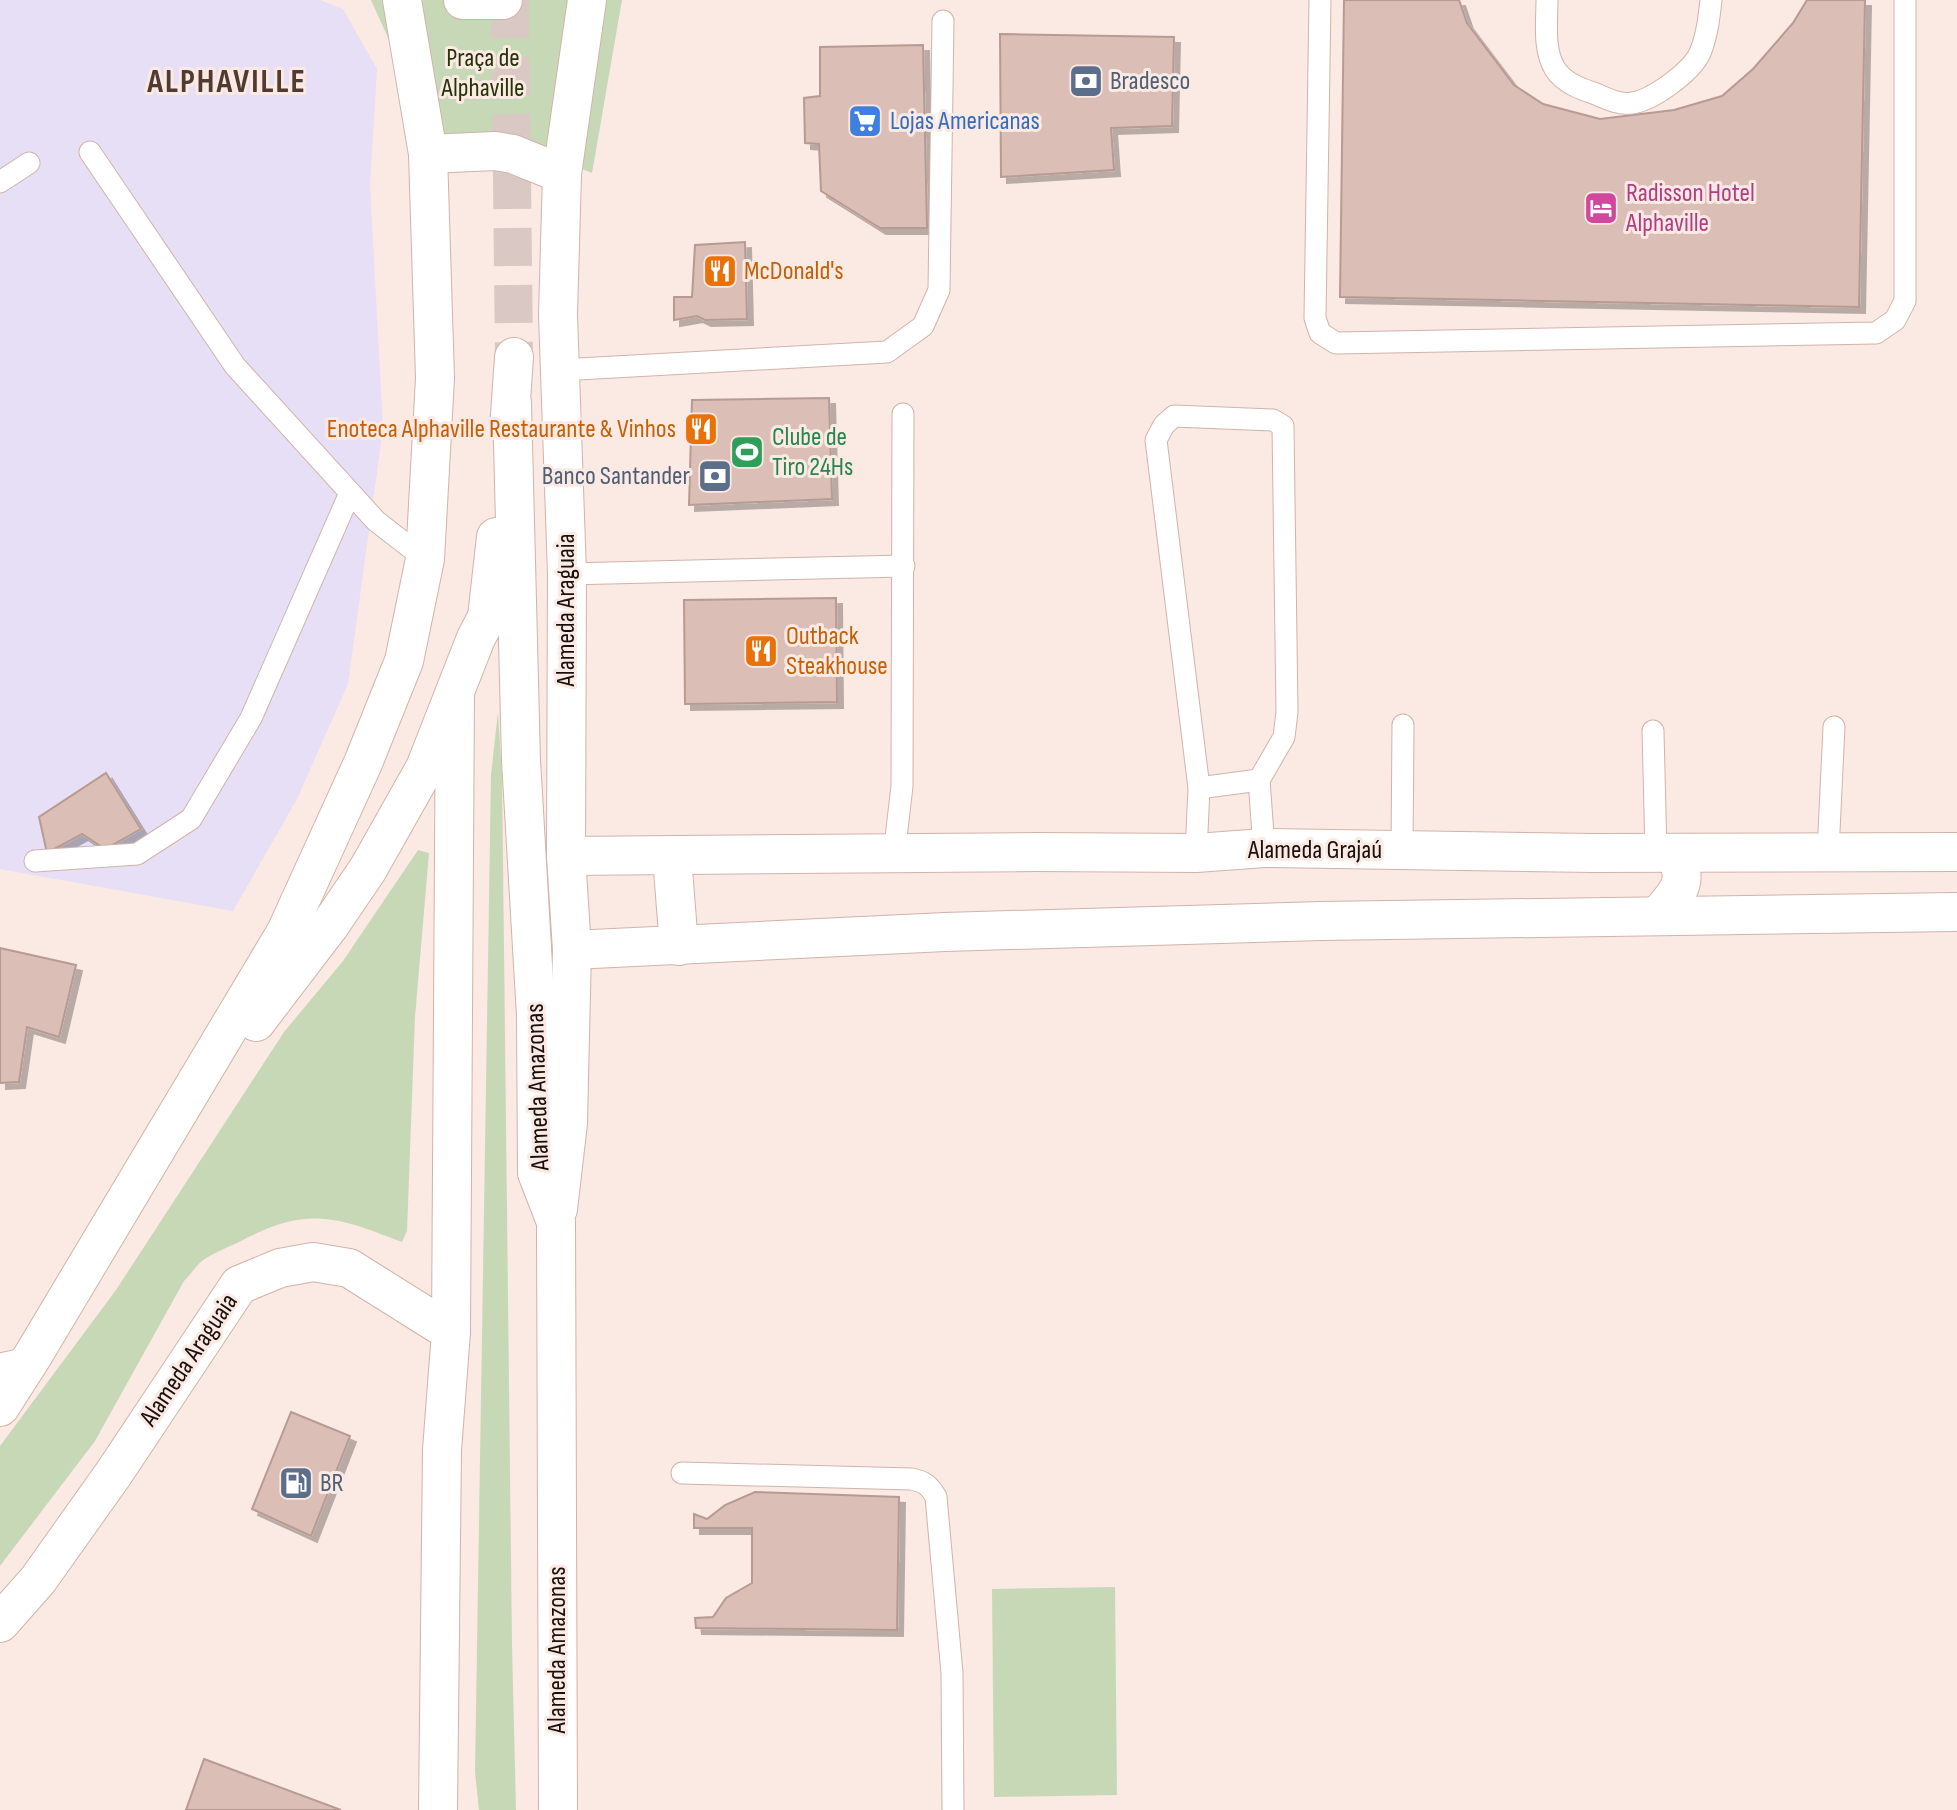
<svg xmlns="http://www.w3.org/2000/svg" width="1957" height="1810" viewBox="0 0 1957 1810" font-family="'Sofia Sans Condensed',sans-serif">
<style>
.industrial{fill:#e7dff5}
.green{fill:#c7d8b6}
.building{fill:#dbbeb6;stroke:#b79b93;stroke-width:2;filter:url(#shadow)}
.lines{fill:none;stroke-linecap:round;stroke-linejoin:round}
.secondary-tunnel{stroke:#d9c8c3;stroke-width:38;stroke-dasharray:38 19;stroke-linecap:butt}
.service-casing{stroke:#d0b4a9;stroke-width:23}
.minor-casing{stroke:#d0b4a9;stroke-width:40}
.secondary-casing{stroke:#d0b4a9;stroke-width:40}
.service{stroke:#fff;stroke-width:21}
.minor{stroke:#fff;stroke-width:38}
.secondary{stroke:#fff;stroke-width:38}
.labels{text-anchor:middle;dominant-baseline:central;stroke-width:6;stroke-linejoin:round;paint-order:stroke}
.park-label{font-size:26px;fill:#233407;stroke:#fbe9e3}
.service-label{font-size:26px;fill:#4e5e75;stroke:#fbe9e3;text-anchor:start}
.shop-label{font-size:26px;fill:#366cbe;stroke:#fbe9e3;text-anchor:start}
.hotel-label{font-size:26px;fill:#b23c85;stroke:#fbe9e3;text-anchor:start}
.food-label{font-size:26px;fill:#c56008;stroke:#fbe9e3;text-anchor:start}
.leisure-label{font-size:26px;fill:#27864d;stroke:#fbe9e3;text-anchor:start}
.street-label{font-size:26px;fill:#19100c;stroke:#fbe9e3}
.district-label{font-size:33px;font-weight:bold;letter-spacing:2px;fill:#503a31;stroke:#fbe9e3}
</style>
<defs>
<filter id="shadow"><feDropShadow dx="6" dy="6" stdDeviation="0" flood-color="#0004"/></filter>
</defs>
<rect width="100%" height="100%" fill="#fbe9e3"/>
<polygon class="industrial" points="0,0 320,0 343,9 377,69 370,186 383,428 348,684 297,799 233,911 0,869"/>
<g class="green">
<polygon points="371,0 622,0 592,173 518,143 439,151"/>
<polygon points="498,712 502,776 512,1645 516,1810 479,1810 475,1772 491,775"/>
<path d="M418 850 429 853 415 1017 407 1231 402 1242C336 1216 306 1206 241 1241 229 1247 213 1253 202 1261 196 1266 190 1275 184 1281L95 1441 0 1566V1446L116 1290 284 1032 343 961Z"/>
<polygon points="1115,1587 1117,1795 994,1797 992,1589"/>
</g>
<g class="building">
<polygon points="1344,0 1459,0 1467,23 1514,85 1543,104 1600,119 1674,110 1722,96 1753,69 1793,23 1807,0 1865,0 1859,307 1340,297"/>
<polygon points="1000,34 1174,37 1172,126 1111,128 1114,170 1001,177"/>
<polygon points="923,45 927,228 880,228 821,191 819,144 805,143 804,98 820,96 820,47"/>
<polygon points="745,242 747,319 705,320 697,316 674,320 674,297 692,297 695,245"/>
<polygon points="829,398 832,499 689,505 692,400"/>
<polygon points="836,598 837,702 685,704 684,600"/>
<polygon points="106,773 141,829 105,849 82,834 47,853 39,817"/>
<polygon points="0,948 76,965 59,1037 27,1027 19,1082 0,1083"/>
<polygon points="291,1412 350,1436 311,1536 252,1509"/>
<polygon points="755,1492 899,1497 897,1630 696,1628 695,1618 713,1617 726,1598 752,1583 752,1528 694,1528 694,1514 707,1519 725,1505"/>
<polygon points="204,1759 341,1810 186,1810"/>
</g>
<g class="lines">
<polyline class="secondary-tunnel" points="510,0 514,357"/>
<g class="service-casing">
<g id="service">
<polyline points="1320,0 1315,318 1320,333 1336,343 1876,333 1895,320 1905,301 1905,0"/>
<path d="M1547 0C1547 22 1543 49 1555 69 1564 83 1581 89 1596 94 1607 99 1620 105 1632 103 1653 100 1691 72 1700 53 1707 36 1709 18 1711 0"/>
<polyline points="90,152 235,366 376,521 425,559"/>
<polyline points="0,182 29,163"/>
<polyline points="560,370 887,352 923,326 939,290 943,21"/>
<polyline points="567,574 904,566"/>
<polyline points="1653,731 1656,853"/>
<polyline points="1199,788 1156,440 1164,425 1174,416 1273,420 1283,426 1287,712 1284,737 1259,780"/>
<polyline points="1402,851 1403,725"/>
<polyline points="1828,852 1834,727"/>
<polyline points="1196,853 1199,788 1259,780 1264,848"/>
<polyline points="894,855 902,786 903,414"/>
<polyline points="35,861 137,854 191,819 251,718 350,493"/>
<polyline points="0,1364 32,1357"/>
<path d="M682 1473 911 1479C924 1481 930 1486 936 1497L952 1673 953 1810"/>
</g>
</g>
<g class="minor-casing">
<g id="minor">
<polyline points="566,856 1037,852 1196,853 1264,848 1593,853 1957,852"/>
<polyline points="672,857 679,946"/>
<path d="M1658 916C1677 893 1691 883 1674 853"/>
<polyline points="572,950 945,932 1321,921 1957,912"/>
</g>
</g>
<g class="secondary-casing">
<g id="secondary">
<polyline points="463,0 503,0"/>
<polyline points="428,154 495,151 513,154 562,174"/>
<polyline points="512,403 521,760 536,1016 537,1173 556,1222 558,1810"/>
<polyline points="509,429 514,357"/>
<polyline points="256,1022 330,925 368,869 425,768 476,638 487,617 496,537"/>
<polyline points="558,1209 568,1123 572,950 566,856 567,574 558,315 562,174 587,0"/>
<polyline points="0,1407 32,1357 286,932 363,763 404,661 425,559 435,378 428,154 402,0"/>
<polyline points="0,1623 38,1580 114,1473 239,1285 280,1268 313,1262 349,1268 451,1332"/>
<polyline points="438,1810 442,1450 451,1332 455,693"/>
</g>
</g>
<use href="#service" class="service"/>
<use href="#minor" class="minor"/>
<use href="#secondary" class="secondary"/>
</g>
<defs>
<g id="bank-square" transform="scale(1.75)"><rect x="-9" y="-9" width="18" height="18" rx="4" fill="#5c6f8a" stroke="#fbe9e3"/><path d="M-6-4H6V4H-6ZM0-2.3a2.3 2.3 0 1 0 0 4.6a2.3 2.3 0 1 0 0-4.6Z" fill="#fff"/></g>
<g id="supermarket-square" transform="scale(1.75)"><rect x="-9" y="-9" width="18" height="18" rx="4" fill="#3f7fe0" stroke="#fbe9e3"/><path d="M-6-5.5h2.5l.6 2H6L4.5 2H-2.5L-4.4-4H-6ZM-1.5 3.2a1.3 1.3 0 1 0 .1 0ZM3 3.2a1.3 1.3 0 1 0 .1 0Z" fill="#fff"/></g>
<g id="hotel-square" transform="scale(1.75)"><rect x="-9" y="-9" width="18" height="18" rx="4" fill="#d1479c" stroke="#fbe9e3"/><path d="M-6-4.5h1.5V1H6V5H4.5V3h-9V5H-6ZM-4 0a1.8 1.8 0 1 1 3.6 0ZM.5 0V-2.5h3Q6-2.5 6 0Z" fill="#fff"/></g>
<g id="restaurant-square" transform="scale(1.75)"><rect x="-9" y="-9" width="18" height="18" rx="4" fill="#e8710a" stroke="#fbe9e3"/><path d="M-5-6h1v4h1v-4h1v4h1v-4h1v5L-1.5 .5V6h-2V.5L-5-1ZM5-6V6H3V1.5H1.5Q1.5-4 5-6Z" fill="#fff"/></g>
<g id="stadium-square" transform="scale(1.75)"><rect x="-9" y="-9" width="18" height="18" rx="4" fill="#2e9e5b" stroke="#fbe9e3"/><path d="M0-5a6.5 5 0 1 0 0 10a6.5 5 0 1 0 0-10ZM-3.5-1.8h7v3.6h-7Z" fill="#fff"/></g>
<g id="fuel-square" transform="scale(1.75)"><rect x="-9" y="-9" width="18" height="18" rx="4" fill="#5c6f8a" stroke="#fbe9e3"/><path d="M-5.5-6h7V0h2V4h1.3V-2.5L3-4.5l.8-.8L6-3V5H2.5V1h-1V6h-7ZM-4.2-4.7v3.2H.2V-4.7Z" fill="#fff"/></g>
</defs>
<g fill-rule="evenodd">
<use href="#bank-square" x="1086" y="81"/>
<use href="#supermarket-square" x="865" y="121"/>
<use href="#hotel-square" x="1601" y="208"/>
<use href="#restaurant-square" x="720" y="271"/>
<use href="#restaurant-square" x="701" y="429"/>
<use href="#stadium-square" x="747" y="452"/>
<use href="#bank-square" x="715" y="476"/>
<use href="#restaurant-square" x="761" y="651"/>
<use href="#fuel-square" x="296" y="1483"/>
</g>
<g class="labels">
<g class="park-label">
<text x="483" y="58">Praça de<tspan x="483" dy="30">Alphaville</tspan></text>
</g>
<g class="service-label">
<text x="1110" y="81">Bradesco</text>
<text x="690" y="476" text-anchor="end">Banco Santander</text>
<text x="320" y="1483">BR</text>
</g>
<g class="shop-label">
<text x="890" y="121">Lojas Americanas</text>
</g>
<g class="hotel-label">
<text x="1626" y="193">Radisson Hotel<tspan x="1626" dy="30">Alphaville</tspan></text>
</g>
<g class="food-label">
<text x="744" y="271">McDonald's</text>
<text x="676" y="429" text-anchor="end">Enoteca Alphaville Restaurante &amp; Vinhos</text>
<text x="786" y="636">Outback<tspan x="786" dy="30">Steakhouse</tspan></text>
</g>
<g class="leisure-label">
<text x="772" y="437">Clube de<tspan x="772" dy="30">Tiro 24Hs</tspan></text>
</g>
<g class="street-label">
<text transform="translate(566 610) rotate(-90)">Alameda Araguaia</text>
<text x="1315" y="850">Alameda Grajaú</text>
<text transform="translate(538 1087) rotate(-92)">Alameda Amazonas</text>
<text transform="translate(189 1360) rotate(-56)">Alameda Araguaia</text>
<text transform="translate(557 1650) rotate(-90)">Alameda Amazonas</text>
</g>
<g class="district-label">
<text x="227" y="82">ALPHAVILLE</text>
</g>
</g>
</svg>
